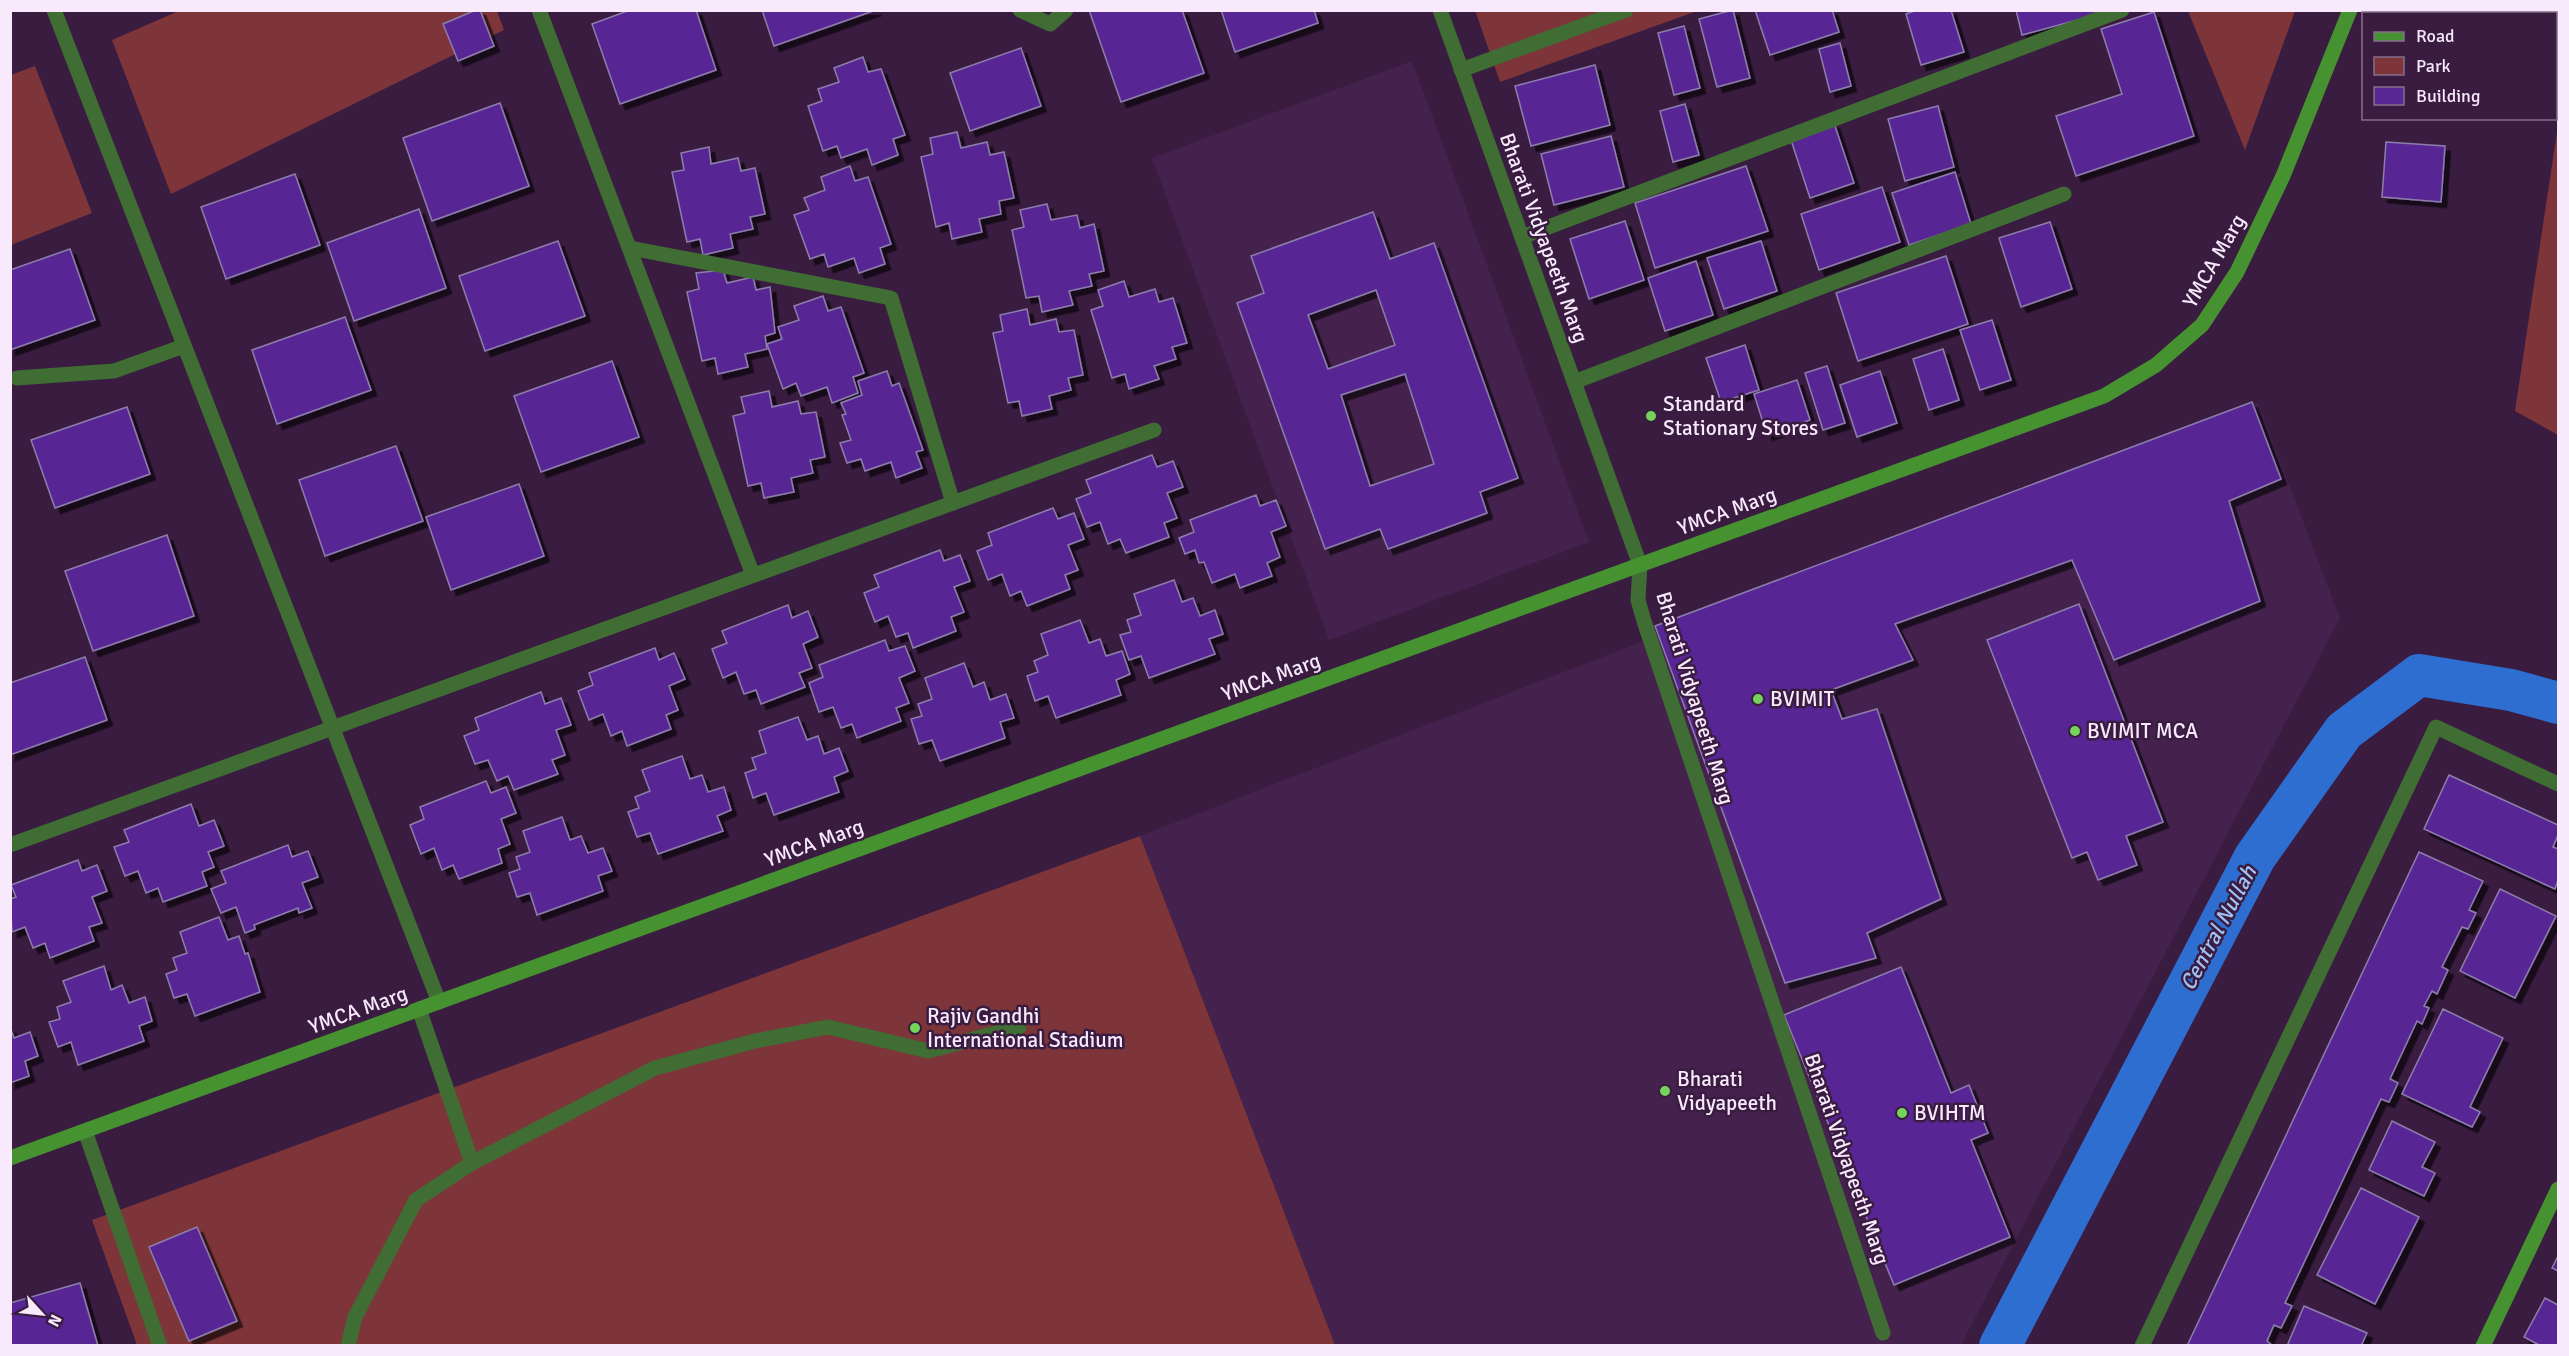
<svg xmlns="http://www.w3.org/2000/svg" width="2569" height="1356" viewBox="0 0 2569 1356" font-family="Signika,sans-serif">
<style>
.built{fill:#44224d}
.green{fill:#7d3539}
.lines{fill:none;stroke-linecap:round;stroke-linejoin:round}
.canal{stroke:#2f6ed1;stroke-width:42}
.building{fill:#582894;stroke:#8d7dad;stroke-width:1.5;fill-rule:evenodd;filter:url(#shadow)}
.lane{stroke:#3f6d33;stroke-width:15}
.street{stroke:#3f6d33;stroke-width:15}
.secondary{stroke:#479230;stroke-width:15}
.poi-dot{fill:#75d25b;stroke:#391c40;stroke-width:2}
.labels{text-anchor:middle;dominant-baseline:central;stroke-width:5;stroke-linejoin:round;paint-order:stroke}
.street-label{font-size:21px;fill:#f8e9fc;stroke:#391c40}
.poi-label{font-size:21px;fill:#f8e9fc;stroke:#391c40;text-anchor:start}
.water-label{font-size:22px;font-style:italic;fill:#a2c1f3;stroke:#391c40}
</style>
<defs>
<filter id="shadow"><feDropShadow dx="5.5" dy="5.5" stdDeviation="0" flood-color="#0009"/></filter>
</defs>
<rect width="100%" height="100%" fill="#391c40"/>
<g class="built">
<polygon points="1412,61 1589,542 1329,640 1152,158"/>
<polygon points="2258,403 2340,618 1961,1345 1335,1345 1140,836"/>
</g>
<g class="green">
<polygon points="181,10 497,11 504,30 171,194 112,40"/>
<polygon points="1475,10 1697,11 1500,82"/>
<polygon points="2188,11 2295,11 2245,150"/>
<polygon points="35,66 92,213 11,245 11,75"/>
<polygon points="2558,125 2558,435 2515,411"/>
<polygon points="1140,836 1335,1345 137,1345 92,1220"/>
</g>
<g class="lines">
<polyline class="canal" points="2000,1346 2255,857 2344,731 2419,675 2511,690 2558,703"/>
</g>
<g class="building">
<polygon points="476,10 480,10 494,46 458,61 443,24"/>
<polygon points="630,10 696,10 716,70 620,104 592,24"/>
<polygon points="762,10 876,10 774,46"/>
<polygon points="1089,10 1182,10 1204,73 1121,102"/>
<polygon points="1221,10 1314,10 1318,23 1235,52"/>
<polygon points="1733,10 1750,78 1717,87 1699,19"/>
<polygon points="1755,10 1832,10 1839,32 1770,55"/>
<polygon points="1917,10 1951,10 1964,52 1921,65 1906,14"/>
<polygon points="2016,10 2109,10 2110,11 2022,35"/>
<polygon points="2154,12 2194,136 2076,176 2056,116 2122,94 2101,29"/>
<polygon points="1684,26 1700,88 1674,95 1658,33"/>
<polygon points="1840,43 1851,86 1830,92 1819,49"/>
<polygon points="1021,48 1041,106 970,131 950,73"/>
<polygon points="863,57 868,72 881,69 905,135 893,139 898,155 872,165 867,149 841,158 837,146 823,151 808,106 822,101 818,89 839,82 834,68"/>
<polygon points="1595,65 1610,125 1531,146 1515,86"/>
<polygon points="500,103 529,186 432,221 403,138"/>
<polygon points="1685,104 1699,155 1673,162 1660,111"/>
<polygon points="1938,106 1954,167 1905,181 1888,119"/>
<polygon points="1834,123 1854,183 1810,198 1790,137"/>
<polygon points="957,132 961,148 987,142 990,155 1004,152 1014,198 999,201 1001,214 979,219 982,232 952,239 949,223 936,227 921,157 933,154 930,138"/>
<polygon points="1611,136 1624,187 1554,205 1541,154"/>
<polygon points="2386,142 2445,146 2441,202 2382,197"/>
<polygon points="709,147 711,164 738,158 741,171 755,168 765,214 750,217 753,229 730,234 733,248 703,255 700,239 687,242 672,172 684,170 681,153"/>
<polygon points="850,166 855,181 868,177 891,244 880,248 885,264 859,273 854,258 828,267 824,254 810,259 794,215 809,210 804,198 825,190 821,177"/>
<polygon points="1746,166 1768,231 1655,268 1635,203"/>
<polygon points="1955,172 1971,224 1909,245 1892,193"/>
<polygon points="295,174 320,245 226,279 201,207"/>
<polygon points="1882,187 1900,242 1819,270 1801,214"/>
<polygon points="1047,204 1051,220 1077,215 1080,228 1094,224 1104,271 1089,274 1092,286 1069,291 1073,305 1042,312 1039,296 1026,298 1012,230 1024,227 1020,210"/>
<polygon points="419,209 446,288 354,321 327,243"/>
<path d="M1373 212 1390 259 1434 243 1518 478 1480 492 1487 513 1388 549 1380 529 1325 549 1237 303 1264 293 1251 256ZM1376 290 1395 345 1328 369 1308 315ZM1405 374 1434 464 1370 486 1341 395Z"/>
<polygon points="1625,221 1644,280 1589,299 1570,239"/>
<polygon points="2050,222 2072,289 2021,307 1999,238"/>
<polygon points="558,241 585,316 485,351 459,276"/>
<polygon points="1761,241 1777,291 1724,309 1707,258"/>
<polygon points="70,249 95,320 10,350 10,270"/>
<polygon points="1946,256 1968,324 1858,361 1836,293"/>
<polygon points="1696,261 1713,315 1665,331 1648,278"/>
<polygon points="723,270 727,283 753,277 756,290 770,287 775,333 765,336 767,349 745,354 748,367 718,374 715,358 702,361 687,292 699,289 696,273"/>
<polygon points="1124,281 1129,297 1155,289 1159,302 1173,298 1187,343 1172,347 1176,359 1154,366 1159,379 1129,389 1125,374 1112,378 1091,310 1103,306 1098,290"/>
<polygon points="823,296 828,311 841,307 864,373 853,377 858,393 832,403 827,387 801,396 796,383 783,389 767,344 782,339 778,327 799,320 794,306"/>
<polygon points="1027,309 1030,325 1056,319 1059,332 1074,330 1083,375 1068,378 1071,390 1049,396 1052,409 1022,416 1019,401 1008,403 993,333 1003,331 1000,315"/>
<polygon points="345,317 371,390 277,424 252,350"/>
<polygon points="1992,320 2011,380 1980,390 1960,330"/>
<polygon points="1745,345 1759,390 1721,402 1706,358"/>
<polygon points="1943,349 1959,400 1929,410 1913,359"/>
<polygon points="612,361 639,437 541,472 514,396"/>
<polygon points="1827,366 1845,423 1823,430 1805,373"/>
<polygon points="887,371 892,386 899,383 923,450 916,452 922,468 896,478 891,462 865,471 861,459 847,463 840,443 851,440 842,415 846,414 841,403 862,395 858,381"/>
<polygon points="1880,371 1897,423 1857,437 1840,385"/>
<polygon points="1797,380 1810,420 1767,435 1754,394"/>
<polygon points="769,391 772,407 798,401 801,414 816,412 825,457 810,460 813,473 791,478 794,492 764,498 761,483 748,486 733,416 745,413 741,397"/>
<polygon points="2252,402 2281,479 2229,501 2260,601 2114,660 2072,560 1895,624 1913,660 1831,690 1842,719 1877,709 1941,899 1867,933 1876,958 1785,983 1655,626"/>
<polygon points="127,407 150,474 55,508 31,440"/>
<polygon points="396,446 423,521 325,556 299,480"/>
<polygon points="1152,455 1157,467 1173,461 1183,487 1167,493 1177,518 1164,523 1169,537 1126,553 1120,539 1108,544 1100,522 1087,527 1076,499 1091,493 1086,480"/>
<polygon points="519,484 544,556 451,590 426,517"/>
<polygon points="1256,495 1260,506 1276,500 1286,526 1271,532 1280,557 1267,563 1272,576 1240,588 1235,574 1212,583 1204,562 1199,563 1195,550 1185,554 1179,538 1194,532 1190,520"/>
<polygon points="1053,508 1058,519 1074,513 1084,539 1068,545 1078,570 1065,575 1070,589 1027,606 1021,591 1010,596 1002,574 988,580 977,551 992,545 988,533"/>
<polygon points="167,535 194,616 93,651 65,571"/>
<polygon points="940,550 944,561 960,555 970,581 954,587 964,612 951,617 956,631 913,648 908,633 896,637 888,616 875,622 864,593 879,587 874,575"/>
<polygon points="1174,580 1182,602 1193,598 1200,616 1215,610 1223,634 1209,639 1215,654 1149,678 1141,656 1129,660 1120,635 1131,632 1127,620 1141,615 1134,594"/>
<polygon points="2079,604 2163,822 2126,836 2137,865 2098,880 2087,852 2072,858 1987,640"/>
<polygon points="788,605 792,618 808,611 818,637 803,644 812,668 799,673 805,687 761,704 756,690 744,694 736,672 723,678 712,649 727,643 722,631"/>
<polygon points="1080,620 1089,643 1100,639 1106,656 1122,651 1130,674 1116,680 1121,695 1056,718 1048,696 1035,701 1027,676 1038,672 1034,661 1048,655 1041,634"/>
<polygon points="885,640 889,651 905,646 915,671 899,678 909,703 896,708 901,721 857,738 852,724 841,728 833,707 819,712 809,683 823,677 819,665"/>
<polygon points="655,648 659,660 674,653 685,679 669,686 678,710 666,715 671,729 627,746 622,731 611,736 603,714 589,720 578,691 593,685 589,673"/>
<polygon points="85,657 107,720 10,755 10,683"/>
<polygon points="964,663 973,687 984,682 990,700 1006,694 1014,718 1000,722 1005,738 940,761 932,740 919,744 911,719 922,716 918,704 932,699 925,678"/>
<polygon points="541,692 545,704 561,698 571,725 556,730 565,755 552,760 558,774 514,790 508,776 497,781 488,760 475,764 464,736 479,730 475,718"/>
<polygon points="798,717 807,740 818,736 824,754 839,748 848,771 834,777 839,792 774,815 766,793 753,798 745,773 756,769 752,758 766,753 759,731"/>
<polygon points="682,756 690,779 702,775 708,792 724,787 731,810 717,816 723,831 658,854 650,833 637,837 628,812 639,808 635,797 650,791 642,770"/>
<polygon points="2449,775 2558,825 2558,835 2553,847 2558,849 2558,880 2555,889 2424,829"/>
<polygon points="486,781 491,793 506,787 516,813 501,819 510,844 498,849 502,863 459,879 453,865 442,870 434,848 421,854 410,825 424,819 420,807"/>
<polygon points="191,804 199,826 214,820 224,846 208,852 214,867 202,872 207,886 163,902 158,888 146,893 138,871 125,876 114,847 129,842 124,830"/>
<polygon points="562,817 570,840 581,836 588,853 603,848 612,871 598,876 603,891 537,915 530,893 517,897 509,873 520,869 516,857 530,852 523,831"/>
<polygon points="288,845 292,857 308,851 318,877 302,883 312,908 299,913 298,908 254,925 255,929 245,933 236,907 221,913 211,889 226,883 221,871"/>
<polygon points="2419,852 2483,881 2469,910 2476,913 2468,929 2462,927 2442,967 2448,970 2437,994 2432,991 2424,1006 2429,1008 2422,1024 2417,1021 2390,1079 2398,1083 2389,1102 2381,1099 2285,1303 2292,1306 2281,1328 2274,1325 2267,1341 2273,1346 2187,1346"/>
<polygon points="78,860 82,871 97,865 107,891 92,897 102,923 89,927 94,941 50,958 45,943 33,948 25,927 12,932 10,899 16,897 11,885"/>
<polygon points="2500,889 2556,916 2515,998 2460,971"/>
<polygon points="219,917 228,940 239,936 245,954 248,953 260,992 195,1016 187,994 174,998 166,974 177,970 173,958 187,953 180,932"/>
<polygon points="104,966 111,990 122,985 129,1003 145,997 152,1021 139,1026 144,1041 78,1065 71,1042 58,1047 49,1022 60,1019 57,1007 71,1002 63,981"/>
<polygon points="1901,967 1951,1093 1969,1085 1988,1133 1971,1140 2010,1237 1894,1285 1784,1015"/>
<polygon points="2443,1009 2503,1038 2470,1107 2480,1112 2472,1127 2402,1094"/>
<polygon points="10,1027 14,1038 30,1032 38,1056 25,1061 29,1076 10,1083"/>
<polygon points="2392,1121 2435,1142 2422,1167 2435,1173 2424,1196 2369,1170"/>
<polygon points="2361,1188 2419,1217 2375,1304 2317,1275"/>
<polygon points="197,1227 237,1321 189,1341 149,1247"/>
<polygon points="2558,1256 2558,1271 2552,1268"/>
<polygon points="80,1283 98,1346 10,1346 10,1303"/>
<polygon points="2545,1298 2558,1305 2558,1346 2541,1346 2524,1337"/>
<polygon points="2304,1306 2367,1333 2361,1346 2287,1346"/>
</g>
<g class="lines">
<g class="lane">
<polyline points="1020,10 1050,24 1066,10"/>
<polyline points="630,248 891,298 953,503"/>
<polyline points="17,378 114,371 184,346"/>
<polyline points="1640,565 1638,600 1644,621 1883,1333"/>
<polyline points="472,1163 655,1068 755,1041 828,1027 928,1051 1019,1027"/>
<polyline points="348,1346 355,1317 416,1200 472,1163 419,1009"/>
<polyline points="2142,1346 2436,727 2558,784"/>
</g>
<g class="street">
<polyline points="54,10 439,1002"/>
<polyline points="539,10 753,575"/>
<polyline points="1440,10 1640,565"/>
<polyline points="1461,70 1626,10"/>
<polyline points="1522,237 2122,10"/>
<polyline points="1574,382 2064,194"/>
<polyline points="10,845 1154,430"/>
<polyline points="85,1131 160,1346"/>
</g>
<g class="secondary">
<polyline points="10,1158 2104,396 2156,365 2202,325 2237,272 2283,176 2350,10"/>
<polyline points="2483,1346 2558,1189"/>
</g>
</g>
<g class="poi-dot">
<circle cx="1651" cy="416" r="6"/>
<circle cx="1758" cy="699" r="6"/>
<circle cx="2075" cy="731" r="6"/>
<circle cx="915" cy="1028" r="6"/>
<circle cx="1665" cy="1091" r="6"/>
<circle cx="1902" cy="1113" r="6"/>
</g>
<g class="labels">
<g class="street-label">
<text transform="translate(1544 238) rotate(70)">Bharati Vidyapeeth Marg</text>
<text transform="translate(2214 261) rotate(-60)">YMCA Marg</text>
<text transform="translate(1727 511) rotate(-20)">YMCA Marg</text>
<text transform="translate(1271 677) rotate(-20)">YMCA Marg</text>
<text transform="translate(1695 698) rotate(73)">Bharati Vidyapeeth Marg</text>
<text transform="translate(814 843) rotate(-20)">YMCA Marg</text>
<text transform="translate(358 1010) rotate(-20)">YMCA Marg</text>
<text transform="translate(1847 1159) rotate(71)">Bharati Vidyapeeth Marg</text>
</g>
<g class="poi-label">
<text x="1663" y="404">Standard<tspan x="1663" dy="24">Stationary Stores</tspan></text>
<text x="1770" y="699">BVIMIT</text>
<text x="2087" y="731">BVIMIT MCA</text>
<text x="927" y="1016">Rajiv Gandhi<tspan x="927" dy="24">International Stadium</tspan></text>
<text x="1677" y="1079">Bharati<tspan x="1677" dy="24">Vidyapeeth</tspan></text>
<text x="1914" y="1113">BVIHTM</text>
</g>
<g class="water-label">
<text transform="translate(2218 928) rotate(-62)">Central Nullah</text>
</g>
</g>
<rect width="2569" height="1356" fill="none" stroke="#f8e9fc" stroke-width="24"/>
<rect x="2362" y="12" width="195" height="108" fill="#391c40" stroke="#856e8b" stroke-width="1.5"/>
<rect x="2374" y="32" width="30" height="9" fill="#479230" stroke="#856e8b" stroke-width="1.5"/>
<text x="2416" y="42" font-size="18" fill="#f8e9fc">Road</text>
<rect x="2374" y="57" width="30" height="18" fill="#7d3539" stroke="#856e8b" stroke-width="1.5"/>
<text x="2416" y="72" font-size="18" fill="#f8e9fc">Park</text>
<rect x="2374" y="87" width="30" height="18" fill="#582894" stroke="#856e8b" stroke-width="1.5"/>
<text x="2416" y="102" font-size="18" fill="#f8e9fc">Building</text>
<g transform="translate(42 1314) rotate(117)" stroke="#391c40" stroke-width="4.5" paint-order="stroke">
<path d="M0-4.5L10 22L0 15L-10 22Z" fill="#f8e9fc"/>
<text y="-9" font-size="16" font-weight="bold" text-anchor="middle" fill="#f8e9fc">N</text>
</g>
</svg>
